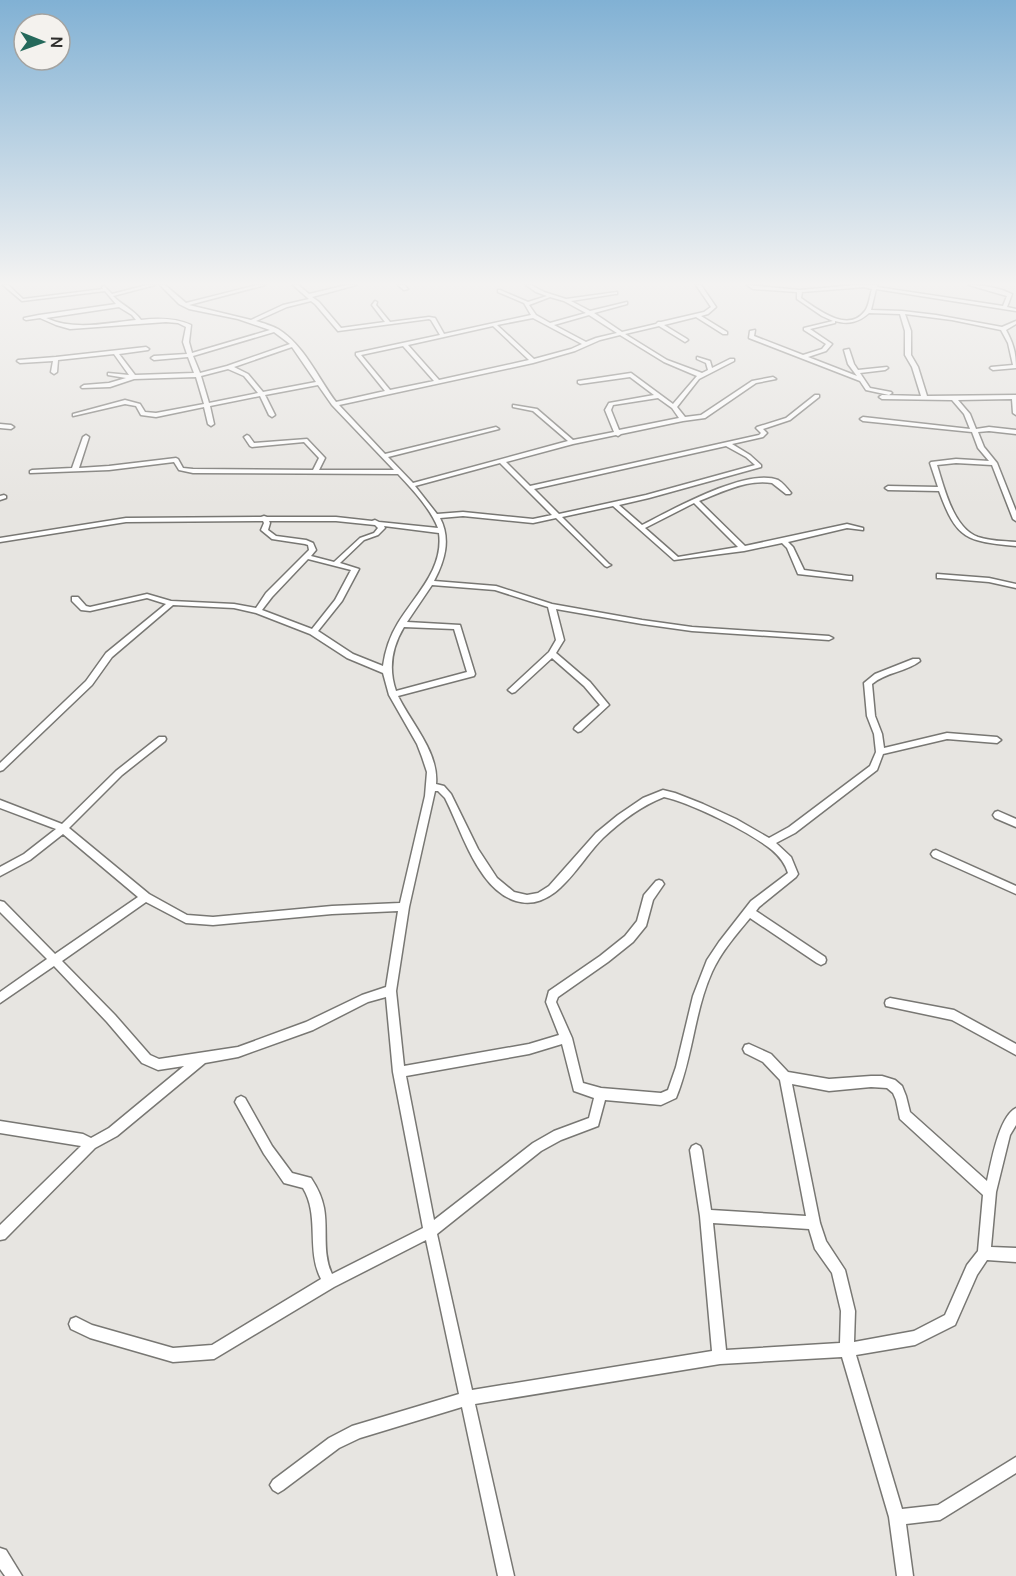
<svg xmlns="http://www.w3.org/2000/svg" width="1016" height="1576" viewBox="0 0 1016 1576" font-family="Manrope,sans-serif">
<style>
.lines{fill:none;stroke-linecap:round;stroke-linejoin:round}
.street-casing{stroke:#787773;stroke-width:3}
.street{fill:#fff;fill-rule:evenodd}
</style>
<rect width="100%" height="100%" fill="#e7e5e1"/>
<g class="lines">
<g class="street-casing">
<g id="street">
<path d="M3 285H8L23 299 103 289 102 287 104 286 112 294 147 285H155L113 296C122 305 134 310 141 320 158 318 175 318 191 325L189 342 192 353 270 330 238 319 189 309 179 304 160 285H165L186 303 257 285H265L189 305 251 320 283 305 309 299 293 285H298L309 294 347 285H356L312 297 319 302 341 328 385 322 372 305 375 301 377 302 376 305 390 322 429 317 435 318 444 334 531 315 524 303 498 292V290H500L528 302 547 296 536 292 526 285H531L544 292 566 299 617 292V294H615L571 301 590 311 627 302V304L594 313 622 332 656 324 658 322H661L704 312 711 307 696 285H701L716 307 708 314 701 316 727 332V334H723L696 317 664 325 687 339 688 340 685 342 659 326 625 334 667 360 702 373 708 370 706 363 697 359V357L710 361 712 368 730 359H734V361L699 379 677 407 685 417 701 415 752 381 773 377 776 379 756 383 705 418 683 421 621 434 618 436 616 435 573 444 506 462 530 486 759 435 761 433 756 428 757 427 786 418 815 395H819V397L790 420 763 429 767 433 763 437 732 444 750 455 761 465V467L649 498 619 505 642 525C670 511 747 467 778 480 783 483 787 488 791 493L790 494H786L772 483C747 479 722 492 699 501L745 546 847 524 863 528V530L847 528 788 542 793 547 804 570 849 576H852V580L798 574 787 548 782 543 744 551 674 560 613 506 562 517 609 564 611 565 607 567 605 566 556 518 533 523 463 516 440 518C451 539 445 560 434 581L496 586 552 604 642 620 692 627 829 636 833 638 829 640 692 631 642 624 556 609 564 640 556 653 590 682 609 705 581 731 578 732 574 729 575 727 600 705 584 686 552 658 515 692 512 693 508 690 549 652 556 640 548 607 495 590 432 585 407 622 460 625 475 674 474 676 398 696C411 723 439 752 436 784L444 786 451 794 478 849 497 878 514 892 527 895 538 893 549 886 596 833 618 815 643 798 663 790 675 793 703 804 736 819 769 838 789 827 870 766 876 752 874 734 867 716 864 683 875 674 913 659H919L920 661C906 672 886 672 872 684L875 716 882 734 884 748 947 733 997 737 1001 740 997 743 947 739 883 754 877 770 795 833 776 843 791 857 798 874 796 877 759 907 756 911 825 957 826 960 825 963 821 965 817 963 750 918C736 935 721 952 712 972 694 1012 693 1057 676 1098L661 1105 605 1100 598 1126 561 1140 541 1151 437 1234 472 1390 712 1351 700 1216 690 1150 692 1146 696 1144 700 1146 702 1150 711 1210 806 1216 780 1080 763 1062 745 1053 743 1049 745 1045 749 1044 771 1054 788 1072 829 1079 871 1076H882L895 1080 902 1086 906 1096 910 1112 987 1181C991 1163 999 1116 1016 1108V1125L1010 1135 996 1192 991 1247 1016 1248V1262L987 1260 977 1275 955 1325 915 1345 856 1355 902 1509 938 1505 1016 1457V1473L945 1517 940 1520 906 1524 913 1576H897L889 1517 842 1357 720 1364 475 1404 514 1576H498L462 1407 360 1438 339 1448 283 1490 278 1493 273 1490 270 1485 273 1480 329 1438 352 1426 459 1394 426 1240 334 1287 214 1359 173 1362 90 1338 71 1329 69 1324 71 1319 76 1317 92 1325 173 1348 212 1345 321 1279C306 1250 320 1216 303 1188L284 1183 264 1154 235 1102 237 1098 241 1096 245 1098 272 1146 292 1173 311 1178C317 1187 322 1197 324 1208 328 1230 322 1253 332 1274L423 1228 393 1072 386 997 368 1002 313 1030 238 1057 205 1063 117 1136 95 1148 5 1239 0 1240V1225L81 1146 0 1133V1121L83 1134 91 1138 109 1128 184 1066 158 1070 142 1063 107 1022 54 966 0 1003V992L47 959 0 912V901L4 902 55 954 138 897 63 834 30 860 0 876V867L24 854 56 829 0 808V800L62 824 116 771 159 737H165L166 739 165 741 122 775 69 828 149 894 187 915 213 917 332 906 400 903 425 796 427 772 422 757 417 744 389 695 383 673 347 658 310 634 256 613 234 608 173 605 112 657 92 685 3 770 0 771V763L86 681 106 653 166 604 147 598 90 611 81 610 72 601V597H78L86 606 90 607 147 594 171 601 234 604 256 608 266 593 309 550 308 545 305 544 272 539 261 530 264 523 263 521 126 522 0 542V538L126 518 261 517 264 516 267 517H336L372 521 375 520 379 522 438 528C430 508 413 490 398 474L193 473 179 470 174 462 109 470 30 473V471L32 470 72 468 83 437 86 435 89 437 79 468 109 466 176 458 178 459 183 468 193 469 313 470 319 458 304 442 252 447 250 446 244 437 247 435 249 436 254 443 307 439 325 458 319 470H394L332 405 318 385 265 395 275 415 272 417 269 415 260 396 210 406 214 424 211 426 208 424 204 407 156 417 141 415 136 406 125 404 73 416V414L125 400 140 404 145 412 156 413 204 404 196 377 134 379 110 387 82 388 81 387 84 385 109 383 126 378 108 375V373L129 375 114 354 58 360 57 372 54 374 51 372 53 361 20 363 17 361 18 360 56 357 146 347 149 349 148 350 119 354 135 375 194 373 188 357 154 360 151 358 154 356 187 354 183 342 186 327 178 323 166 322 70 329 56 325 40 318 26 320 24 319V318L39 315 116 304 105 291 22 301ZM550 297 564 301 586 313 550 323 536 315 529 305ZM311 301 315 304 338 331 429 319 431 320 440 335 356 353V355L385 391 336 402C318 378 304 345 278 329 272 326 263 323 256 321L287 307ZM119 307 132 315 136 320C106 323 75 331 46 318ZM589 315 617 333 596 338 586 342 554 325ZM533 318 582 344 571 349 534 359 497 325ZM493 326 529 360 439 380 408 345ZM274 332 290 344 227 366 200 373 193 356ZM620 335 664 362 697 376 673 404 631 373 578 381V383L580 384 630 377 654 395 609 403 605 410 614 432 573 440 537 409 513 405V407L533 411 568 441 413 483 388 457 499 429 496 427 385 454 339 405 533 363 575 351 600 340ZM403 346 434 381 390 390 361 355ZM292 347 316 382 263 392 248 374 234 367ZM228 369 244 376 258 393 209 403 201 376ZM658 398 672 408 679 418 619 430 611 410 613 405ZM726 446 746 457 755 465 646 495 559 514 534 489ZM500 463 552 515 533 519 463 512 437 514 415 486ZM694 503 738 547 678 557 645 528ZM269 521H336L375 525 378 528 374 533 360 538 334 562 311 556 316 550 313 543 306 540 276 536 268 530 270 523ZM384 526 439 533C444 569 415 595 398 623 390 636 385 651 383 666L353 654 318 631 342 601 359 569 340 563 364 540 378 535 385 528ZM308 559 351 570 335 600 312 629 262 610 272 597ZM404 627 454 629 467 672 396 691C388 668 392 647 404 627ZM435 791H438L445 798C458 824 467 853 484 876 492 887 503 897 516 901 556 913 579 861 603 838 621 821 641 806 664 797 691 803 750 832 772 850 779 856 785 863 788 873L751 901 719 942 707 960 693 996 676 1067 668 1090 661 1093 601 1088 583 1083 572 1038 556 1002 558 997 608 962 633 942 646 926 653 900 664 884 662 881 659 880 656 881 644 895 637 921 625 936 600 956 549 991 546 1002 559 1035 529 1044 404 1066 396 991 409 907ZM146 902 186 923 213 925 332 914 398 911 386 987 362 995 306 1022 238 1047 159 1059 150 1055 115 1015 62 961ZM562 1044 574 1091 594 1098 589 1118 554 1131 533 1143 434 1220 406 1076 529 1054ZM792 1084 829 1091 871 1087 887 1088 893 1093 896 1100 900 1119 983 1195 978 1251 967 1265 945 1315 914 1331 854 1342 855 1311 845 1270 826 1241 820 1223ZM713 1223 809 1229 815 1249 832 1273 841 1311 840 1343 726 1350Z"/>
<polygon points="398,285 404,285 408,289 404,290"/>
<path d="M747 285 800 290 856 285H877V287L1003 306 1007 296 969 285C983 285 999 288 1012 294L1007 307 1016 309V311L876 289 871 310 902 311 936 315 1002 327 1016 321V324L1006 330C1013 343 1016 352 1016 368L993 370 990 368 991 367 1013 365 1008 343 1001 330 952 320 905 314 911 331V355L918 367 927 396 1016 395V415L1013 413 1012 399 958 400 970 414 976 429 989 427 1016 430V434L989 431 978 432 984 447 997 463 1016 511V521L1013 519 992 465 956 463 937 465C944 487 953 528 978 537 990 541 1003 541 1016 542V546C966 541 957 540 939 491L888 490 885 488 888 486 938 487 930 463 931 462 956 459 989 461 978 448 972 432 863 421 860 419 863 417 970 429 964 414 952 400 882 399 879 397 882 395 921 396 912 367 905 355V331L900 314 869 313C859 322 849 325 835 321V323L810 329 832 344 826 351 808 357 857 376 848 364 844 350 849 349 854 364 858 370 887 367 888 368 885 370 860 373 870 388 891 392 892 393 889 395 866 390 860 381 749 338 750 331 755 330 754 336 803 355 822 349 826 344 804 330V328L833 321 822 316 797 299V292L753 289ZM864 287 872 289C870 295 869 306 865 311 848 334 817 309 801 298L802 292Z"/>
<polygon points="0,424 11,425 14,427 11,429 0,428"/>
<polygon points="4,495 6,496 6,498 0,500 0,496"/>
<polygon points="937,574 989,578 1016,584 1016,588 989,582 940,578 937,578"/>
<polygon points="998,811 1016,819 1016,827 995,818 993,815 995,812"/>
<polygon points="936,850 1016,886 1016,894 933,857 931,854 933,851"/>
<polygon points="890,998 954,1010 1016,1044 1016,1055 952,1020 886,1006 885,1003 886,1000"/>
<polygon points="0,1548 6,1550 22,1576 5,1576 0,1569"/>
</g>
</g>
<use href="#street" class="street"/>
</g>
<linearGradient id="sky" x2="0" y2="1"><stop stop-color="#81b1d4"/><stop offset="0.56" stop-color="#f4f3f2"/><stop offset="1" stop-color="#f4f3f2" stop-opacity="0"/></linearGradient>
<rect width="1016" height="506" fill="url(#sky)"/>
<g transform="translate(42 42) rotate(91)"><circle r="28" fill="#f4f2ee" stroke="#a4a3a0" stroke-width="1.5"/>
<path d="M0-4.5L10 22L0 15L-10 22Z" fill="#25695b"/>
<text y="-9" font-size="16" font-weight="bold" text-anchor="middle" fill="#2d2d2b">N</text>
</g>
</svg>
